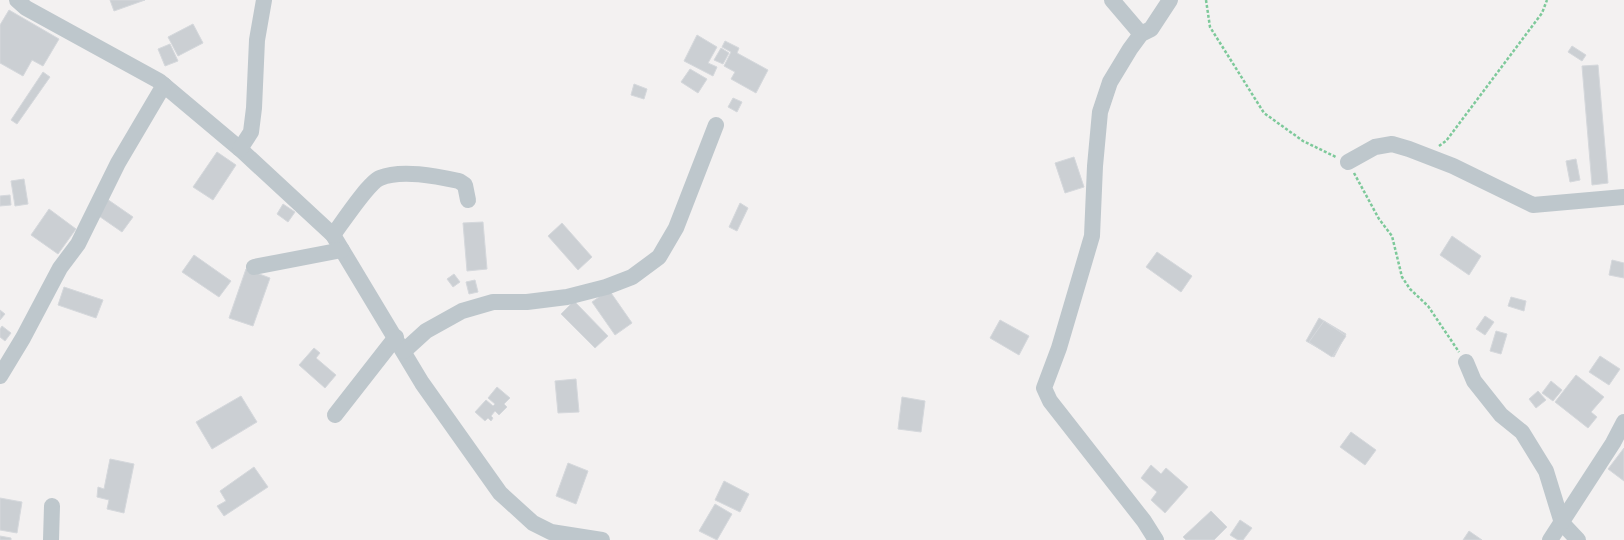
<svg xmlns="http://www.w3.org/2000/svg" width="1624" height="540" viewBox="0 0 1624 540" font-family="'Varela Round',sans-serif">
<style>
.building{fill:#cbcfd3;stroke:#d5d8dc}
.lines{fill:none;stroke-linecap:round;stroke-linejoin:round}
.path{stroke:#7dc99a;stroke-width:2.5;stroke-dasharray:3 2;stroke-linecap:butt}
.minor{stroke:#bec7cc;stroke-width:16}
</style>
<rect width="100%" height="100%" fill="#f3f1f1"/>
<g class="building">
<polygon points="110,0 145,0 114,11"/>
<polygon points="9,10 59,39 43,66 32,60 23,76 0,63 0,25"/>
<polygon points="193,24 203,43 178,56 168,37"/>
<polygon points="697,35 717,47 708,63 717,67 713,76 684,61"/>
<polygon points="725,41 739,48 737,53 768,70 756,93 731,79 735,72 724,66 731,52 722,47"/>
<polygon points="170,44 178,61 165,66 158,49"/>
<polygon points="1572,46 1586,55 1582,61 1568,52"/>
<polygon points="721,48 729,53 723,64 714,60"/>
<polygon points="1598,65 1608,183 1592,185 1582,66"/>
<polygon points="690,69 707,79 698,93 681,82"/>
<polygon points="43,72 50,77 17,124 11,120"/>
<polygon points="634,84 647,89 644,99 631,95"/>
<polygon points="733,98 742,102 737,112 728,107"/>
<polygon points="217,152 236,165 213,200 193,187"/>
<polygon points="1074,157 1084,187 1065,193 1055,163"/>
<polygon points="1576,159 1580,180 1570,182 1566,161"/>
<polygon points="24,179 28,204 15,206 11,181"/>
<polygon points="10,195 11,205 0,206 0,196"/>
<polygon points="107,199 133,217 122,232 96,214"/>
<polygon points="740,203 748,208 737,231 729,227"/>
<polygon points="283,204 295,212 288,222 277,214"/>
<polygon points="49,209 76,229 58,254 31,235"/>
<polygon points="483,222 487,269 467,271 463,223"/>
<polygon points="562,223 592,257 578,270 548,236"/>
<polygon points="1452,236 1481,256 1469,275 1440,255"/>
<polygon points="1157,252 1192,276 1181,292 1146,267"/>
<polygon points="194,255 231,281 219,297 182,272"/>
<polygon points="1612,260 1624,263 1624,278 1609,275"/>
<polygon points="246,269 270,278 253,326 229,318"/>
<polygon points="454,274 460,282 453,287 447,279"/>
<polygon points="475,280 478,292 469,294 466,282"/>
<polygon points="64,287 103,300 96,318 58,305"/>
<polygon points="609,290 632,323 615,335 592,302"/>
<polygon points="1511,297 1526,301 1524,311 1508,306"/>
<polygon points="574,301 608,336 595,348 561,314"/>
<polygon points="0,310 5,314 0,320"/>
<polygon points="1485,316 1494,322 1485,335 1476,329"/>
<polygon points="1319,318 1346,334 1334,357 1306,341"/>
<polygon points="1000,320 1029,336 1019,355 990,338"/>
<polygon points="1324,321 1346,336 1332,357 1309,342"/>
<polygon points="2,326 11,333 5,341 0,337 0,329"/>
<polygon points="1496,331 1507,334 1501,354 1490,351"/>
<polygon points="314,348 320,353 316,358 336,375 325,388 299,365"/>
<polygon points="1600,356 1620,369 1609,385 1589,372"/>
<polygon points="1576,375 1604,397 1591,412 1597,417 1588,428 1555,402"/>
<polygon points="576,379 579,412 558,413 555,381"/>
<polygon points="1551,381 1562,390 1553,401 1542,393"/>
<polygon points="497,387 510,398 504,404 507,407 499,415 495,411 491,416 493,418 491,421 488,418 485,421 475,412 486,400 493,406 495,404 488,398"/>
<polygon points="1538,391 1546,400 1536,408 1529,399"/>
<polygon points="241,396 257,422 212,449 196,422"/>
<polygon points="902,397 925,401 921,432 898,429"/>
<polygon points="1351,432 1376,450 1365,465 1340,447"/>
<polygon points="1624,448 1624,481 1608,469"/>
<polygon points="110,459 134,464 124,513 107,509 109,500 97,497 98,487 104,489"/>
<polygon points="568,463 588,471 576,504 556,496"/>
<polygon points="1151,465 1161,474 1166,468 1188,487 1165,513 1151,500 1157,492 1141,478"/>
<polygon points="254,467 268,487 224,516 217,506 226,501 220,491"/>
<polygon points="724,481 749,494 740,512 715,500"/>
<polygon points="0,498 22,502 17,533 0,530"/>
<polygon points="715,504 732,514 717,540 699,531"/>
<polygon points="1211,511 1227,527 1214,540 1186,540 1183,537"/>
<polygon points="1240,520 1252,528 1243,540 1238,540 1230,535"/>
<polygon points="1469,531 1482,540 1463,540"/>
<polygon points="0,536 11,538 11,540 0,540"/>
</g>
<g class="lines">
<g class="path">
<polyline points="1206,0 1210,27 1264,113 1303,141 1336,157"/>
<polyline points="1439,146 1446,141 1542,13 1547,0"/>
<polyline points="1354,173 1379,219 1392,236 1402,277 1410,289 1428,306 1459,352"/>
</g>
<g class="minor">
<polyline points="17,0 26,8 159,81 240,149 333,235 422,383 500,493 533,523 551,532 602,540"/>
<polyline points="1112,0 1141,34"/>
<polyline points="240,149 251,132 254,108 257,40 264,0"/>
<polyline points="1348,162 1375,147 1392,144 1409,149 1453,166 1533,205 1624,197"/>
<path d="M333 235C342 223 368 183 380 178 401 169 436 176 459 181L465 185 468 200"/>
<polyline points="254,267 342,250"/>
<polyline points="404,351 426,331 462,311 493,302 527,302 567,297 606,287 632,277 659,257 676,228 716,125"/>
<polyline points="1466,362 1474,381 1501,415 1522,432 1546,471 1562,523 1578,540"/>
<polyline points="0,376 23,338 60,268 78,244 118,163 164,85"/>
<polyline points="335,415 396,337"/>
<polyline points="51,540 52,506"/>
<polyline points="1156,540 1144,521 1050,401 1044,388 1059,348 1092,236 1095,166 1100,112 1110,82 1130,49 1141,34 1151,29 1170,0"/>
<polyline points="1550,540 1613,443 1624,422"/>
</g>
</g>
</svg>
